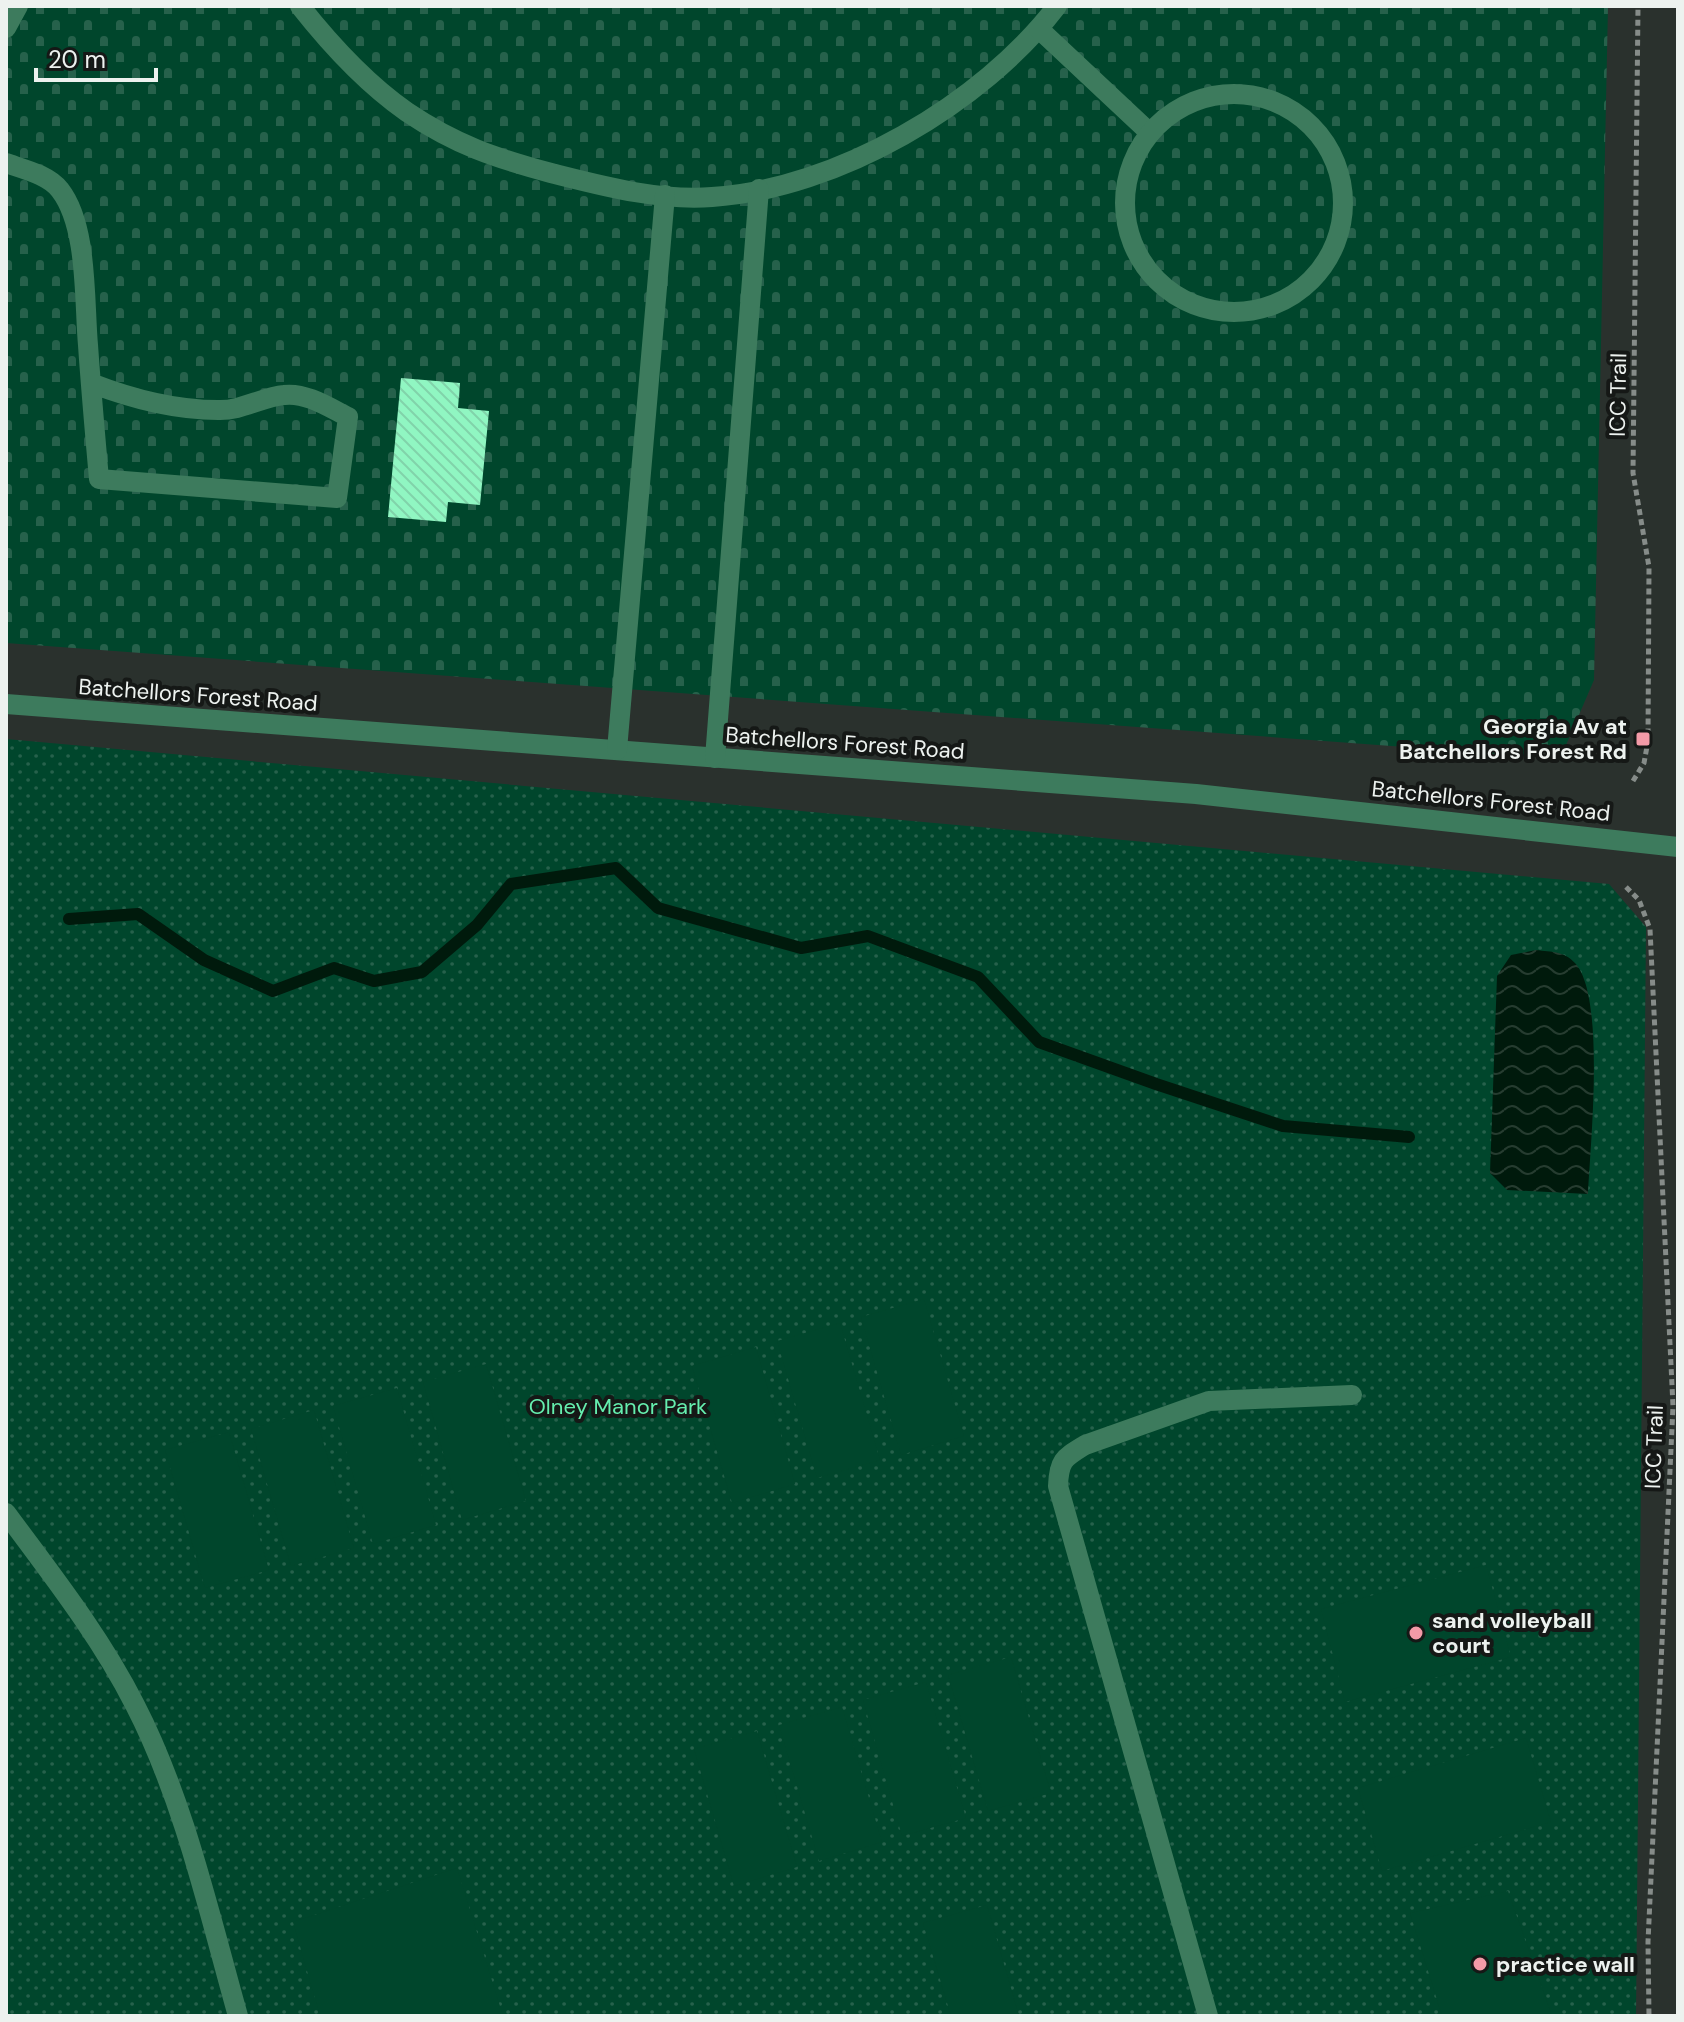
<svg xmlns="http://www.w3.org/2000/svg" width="1684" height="2022" viewBox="0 0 1684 2022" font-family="'DM Sans',sans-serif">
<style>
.green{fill:url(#green-dots)}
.cemetery{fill:url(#cemetery-stones)}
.pitch{fill:#00462c}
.water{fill:url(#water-waves)}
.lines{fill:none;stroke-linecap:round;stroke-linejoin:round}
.stream{stroke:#001a0c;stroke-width:12}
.building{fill:url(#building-back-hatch)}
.path{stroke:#868c89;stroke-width:5;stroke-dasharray:6 4;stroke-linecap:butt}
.minor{stroke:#3d7b5d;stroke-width:20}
.poi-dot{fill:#f39aa7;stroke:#151816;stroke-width:3}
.labels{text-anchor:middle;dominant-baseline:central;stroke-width:8;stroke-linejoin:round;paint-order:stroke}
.street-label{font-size:22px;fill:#edf2ef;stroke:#151816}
.poi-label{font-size:22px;font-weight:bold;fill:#edf2ef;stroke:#151816;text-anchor:start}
.park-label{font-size:22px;fill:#65eeae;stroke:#151816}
</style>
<defs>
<pattern id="green-dots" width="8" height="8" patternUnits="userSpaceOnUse" patternTransform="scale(2)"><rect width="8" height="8" fill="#00462c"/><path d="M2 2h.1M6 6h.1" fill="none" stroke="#26614b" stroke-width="1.8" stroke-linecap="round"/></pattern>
<pattern id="cemetery-stones" width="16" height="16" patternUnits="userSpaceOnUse" patternTransform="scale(2)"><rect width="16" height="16" fill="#00462c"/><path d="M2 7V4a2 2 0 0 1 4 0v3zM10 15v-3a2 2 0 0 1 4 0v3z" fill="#26614b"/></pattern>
<pattern id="water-waves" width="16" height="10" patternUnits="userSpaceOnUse" patternTransform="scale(2)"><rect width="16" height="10" fill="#001a0c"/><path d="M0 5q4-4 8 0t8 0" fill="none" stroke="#263c30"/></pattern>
<pattern id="building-back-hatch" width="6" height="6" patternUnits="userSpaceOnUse" patternTransform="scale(2)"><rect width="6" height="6" fill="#90f6c2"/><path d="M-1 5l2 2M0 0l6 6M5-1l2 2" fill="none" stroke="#81d3aa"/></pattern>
</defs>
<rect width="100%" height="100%" fill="#2a312d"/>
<polygon class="green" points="6,739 1609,884 1646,927 1636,2016 6,2016"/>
<polygon class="cemetery" points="6,6 1608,6 1594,680 1566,745 1526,756 6,643"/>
<g class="pitch">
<polygon points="924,1299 964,1436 901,1455 861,1317"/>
<polygon points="840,1323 880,1460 817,1478 777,1341"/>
<polygon points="756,1347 795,1484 732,1503 692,1366"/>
<polygon points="486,1364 526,1501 462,1520 423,1382"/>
<polygon points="397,1388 436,1525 373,1544 333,1406"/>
<polygon points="314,1410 354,1548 291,1566 251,1429"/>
<polygon points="229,1432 269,1570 205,1588 165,1450"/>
<polygon points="1486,1565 1511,1657 1345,1702 1321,1609"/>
<polygon points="1011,1657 1051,1793 988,1811 948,1675"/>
<polygon points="926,1682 966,1818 902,1836 863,1700"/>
<polygon points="842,1707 882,1842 819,1861 779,1725"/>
<polygon points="757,1731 797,1867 734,1886 694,1749"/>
<polygon points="1526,1738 1551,1822 1382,1871 1358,1788"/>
<polygon points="457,1868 503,2016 320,2016 293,1922"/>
<polygon points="1508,1891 1552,2016 1442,2016 1410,1913"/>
<polygon points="987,1905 1019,2016 951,2016 923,1923"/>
</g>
<path class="water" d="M1536 950C1552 952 1564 951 1575 963 1606 996 1590 1147 1588 1194L1507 1190 1490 1173 1497 976 1511 955Z"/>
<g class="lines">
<polyline class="stream" points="69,919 138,914 204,960 273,991 334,968 374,981 422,972 477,925 511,884 616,868 658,908 801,948 868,936 978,977 1039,1042 1156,1084 1283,1126 1409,1137"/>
</g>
<polygon class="building" points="401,378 460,383 458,408 489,411 480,505 448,502 446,522 388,517"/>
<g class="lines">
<g class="path">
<polyline points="1633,781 1644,763 1648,741 1649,567 1633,473 1638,6"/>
<polyline points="1626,887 1639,900 1650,929 1673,1406 1648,1942 1649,2016"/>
</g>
<g class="minor">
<path d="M300 6C330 44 367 84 407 112 456 145 495 158 551 173 603 186 658 201 712 197 837 189 982 104 1057 6"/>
<polyline points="6,28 18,6"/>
<polyline points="1039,29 1150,133"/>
<circle cx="1234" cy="203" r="109"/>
<path d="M6 163C23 169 49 175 60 190 88 226 84 300 88 345 91 389 95 434 99 479L337 498 348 417C330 408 306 392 284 395 262 397 241 411 218 410 173 410 132 399 91 383"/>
<polyline points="6,704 1196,794 1678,847"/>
<polyline points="617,750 665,195"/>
<polyline points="715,758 759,189"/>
<path d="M6 1513C52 1575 100 1636 135 1705 184 1800 209 1913 238 2016"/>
<path d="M1208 2016 1058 1486C1059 1460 1064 1458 1085 1445L1209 1401 1352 1395"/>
</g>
</g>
<g class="poi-dot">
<rect x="1635" y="731" width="16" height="16" rx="4"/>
<circle cx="1416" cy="1633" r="8"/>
<circle cx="1480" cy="1964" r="8"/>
</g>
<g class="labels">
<g class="street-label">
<text transform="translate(1618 395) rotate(-89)">ICC Trail</text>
<text transform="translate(198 695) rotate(4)">Batchellors Forest Road</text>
<text transform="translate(845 743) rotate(4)">Batchellors Forest Road</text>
<text transform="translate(1491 801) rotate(6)">Batchellors Forest Road</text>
<text transform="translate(1654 1447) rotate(-88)">ICC Trail</text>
</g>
<g class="poi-label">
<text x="1627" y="726" text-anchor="end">Georgia Av at<tspan x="1627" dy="25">Batchellors Forest Rd</tspan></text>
<text x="1432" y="1620">sand volleyball<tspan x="1432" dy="25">court</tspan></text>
<text x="1496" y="1964">practice wall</text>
</g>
<g class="park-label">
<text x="618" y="1406">Olney Manor Park</text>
</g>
</g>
<rect width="1684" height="2022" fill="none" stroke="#edf2ef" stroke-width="16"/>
<path d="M36 68v12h120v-12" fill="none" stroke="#edf2ef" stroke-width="4"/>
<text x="48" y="68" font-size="24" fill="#edf2ef" stroke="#151816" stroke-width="6" paint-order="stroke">20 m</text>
</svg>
